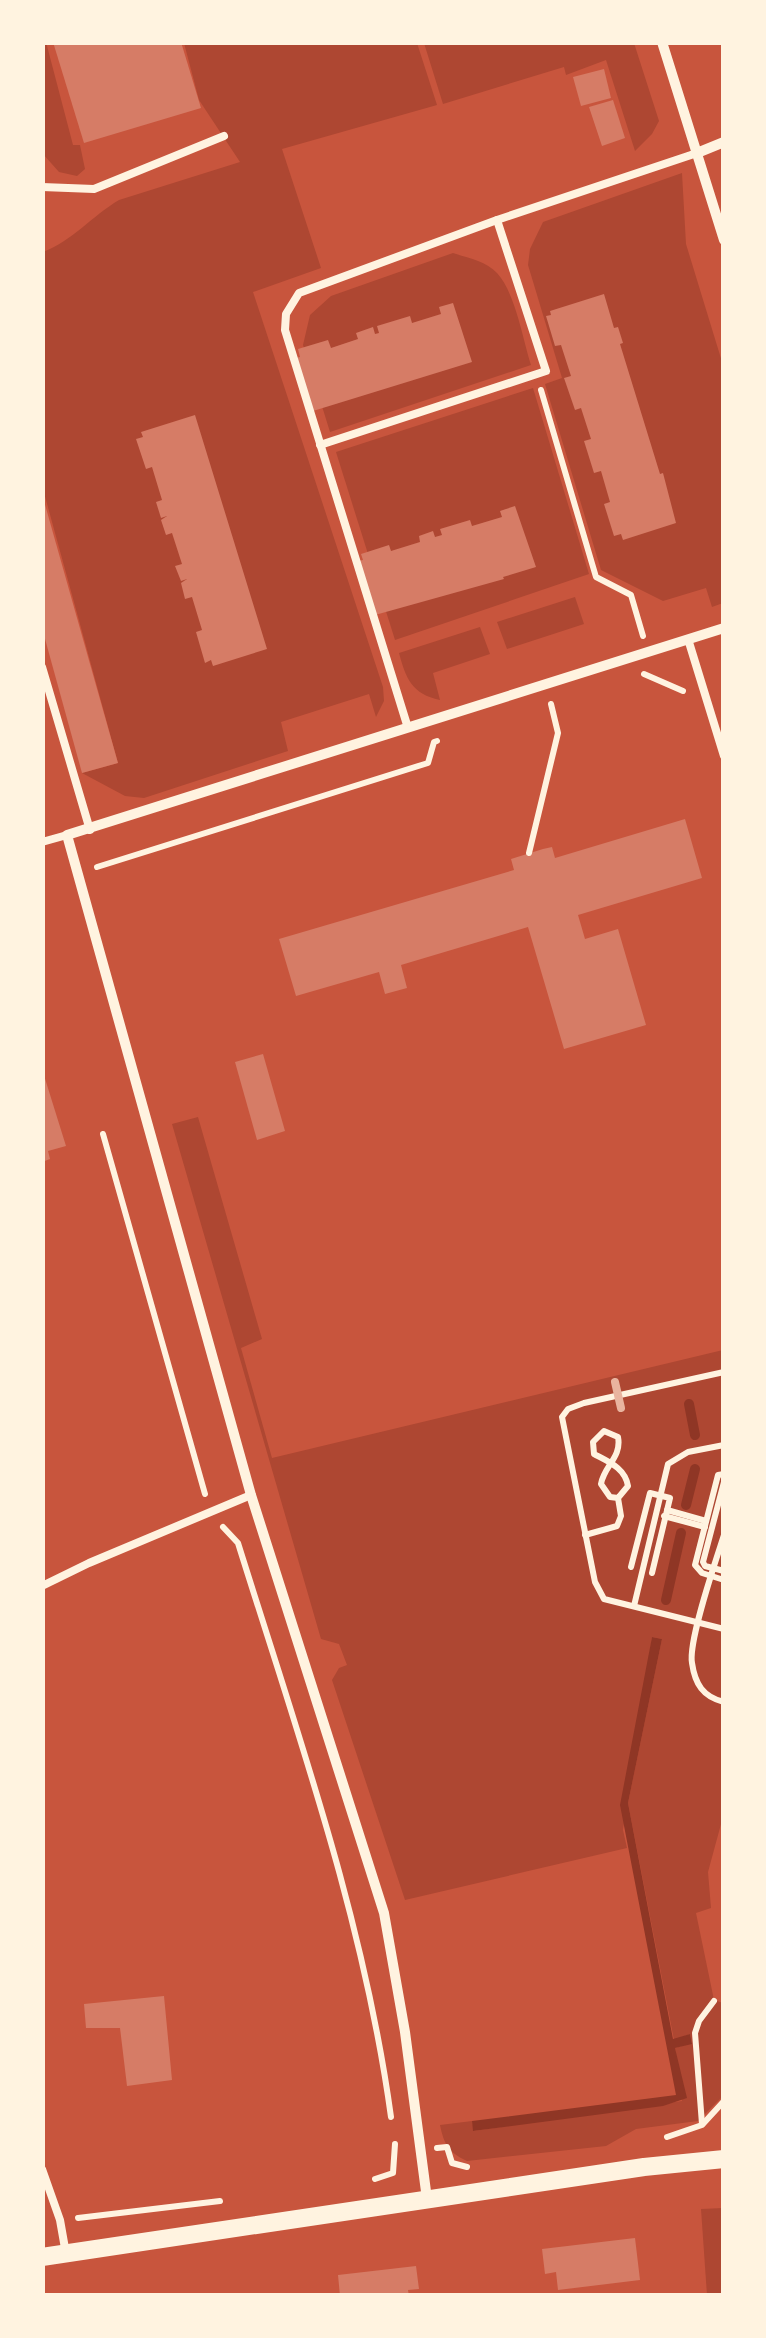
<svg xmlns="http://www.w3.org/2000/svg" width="766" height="2338" viewBox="0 0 766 2338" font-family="'Source Sans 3',sans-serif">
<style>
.green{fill:#ae4732}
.water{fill:#8f3625}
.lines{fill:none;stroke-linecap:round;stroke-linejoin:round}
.stream{stroke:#8f3625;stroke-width:10}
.building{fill:#d67c66}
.path{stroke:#fff3e0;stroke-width:6}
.service{stroke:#fff3e0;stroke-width:8}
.minor{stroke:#fff3e0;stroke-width:10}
.tertiary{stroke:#fff3e0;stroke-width:18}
.rail{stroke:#e9b49f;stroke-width:8}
</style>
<rect width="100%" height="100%" fill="#c8553d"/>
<g class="green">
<polygon points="46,42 73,145 80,145 85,169 77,176 59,172 43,154 42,43"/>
<path d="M184 43H417L437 105 282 149 321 268 253 292 383 687 384 701 376 717 369 694 281 722 288 751 144 798 125 796 82 773 118 763 43 489V252C72 241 92 216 119 200L240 162 199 100Z"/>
<polygon points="424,43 634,43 659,121 652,134 635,151 606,60 566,75 564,67 443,104"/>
<polygon points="682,173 686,244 723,365 723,603 712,607 706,588 663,601 601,570 545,384 562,378 528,265 530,249 543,222"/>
<path d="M453 253C468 258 486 261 497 273 515 292 523 340 531 365L330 432 303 345 310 315 331 296Z"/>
<polygon points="533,388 589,574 395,640 336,452"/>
<polygon points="575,597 584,624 507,649 497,622"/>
<path d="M480 627 490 654 433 673 440 700C412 694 406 679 399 653Z"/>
<path d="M198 1117 262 1339 241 1348 272 1458 723 1350 724 1813 708 1872 711 1908 696 1913 714 2000 723 2003 724 2095 698 2121 636 2129 606 2146 467 2161C448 2152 444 2144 440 2125L472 2121 474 2131 682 2101 675 2048 692 2043 690 2034 674 2040 628 1803 662 1639 652 1637 623 1830 627 1848 405 1900 332 1680 339 1668 347 1665 339 1644 321 1639 172 1124Z"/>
<polygon points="723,2208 723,2295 707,2295 701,2209"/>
</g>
<polygon class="water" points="652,1637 662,1639 628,1803 673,2039 690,2034 692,2044 675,2048 687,2098 663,2106 473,2131 472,2121 676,2095 620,1805"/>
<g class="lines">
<g class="stream">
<polyline points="689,1404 695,1435"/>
<polyline points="686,1505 695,1469"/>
<polyline points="666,1600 681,1533"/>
</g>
</g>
<g class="building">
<polygon points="53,42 181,42 201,108 84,143"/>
<polygon points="604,69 611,98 581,106 573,77"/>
<polygon points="613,100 625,138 602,146 589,107"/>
<polygon points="604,294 614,328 618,327 623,343 620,344 660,474 663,473 676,523 623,540 621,534 614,536 604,504 610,502 601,471 594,473 584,441 591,439 581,408 575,410 564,378 571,376 561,345 555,346 546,316 551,315 550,311"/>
<polygon points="453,303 472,362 313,411 296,358 300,357 298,349 328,340 331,348 358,339 356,333 373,327 375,334 379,333 377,326 410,316 412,323 441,314 439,307"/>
<polygon points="195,415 267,649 213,666 211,660 205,663 196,632 202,630 192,597 185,599 181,583 187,579 181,581 175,566 182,564 172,533 166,535 161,520 167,516 161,518 156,502 162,500 152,467 146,469 136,439 143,437 141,432"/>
<polygon points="42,494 118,763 82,773 42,628"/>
<polygon points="515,506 536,567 503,577 504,579 375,615 358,561 363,560 361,554 389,545 391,551 420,542 419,536 433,531 435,537 442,535 440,529 470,520 472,526 502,517 500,511"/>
<polygon points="685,819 702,878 578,915 585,939 618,929 646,1025 564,1049 528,927 401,965 407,988 385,994 379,972 296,996 279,939 514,870 511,859 543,849 552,847 555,858"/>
<polygon points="263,1054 285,1131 257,1140 235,1062"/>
<polygon points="42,1069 66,1146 48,1151 50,1159 42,1162"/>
<polygon points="164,1996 172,2080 127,2086 120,2028 86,2028 84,2004"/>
<polygon points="635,2238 640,2280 558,2290 556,2272 545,2274 542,2249"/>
<polygon points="416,2266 419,2289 408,2290 409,2296 340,2296 338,2275"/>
</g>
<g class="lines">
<g class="path">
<polyline points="541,390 596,577 631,595 643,636"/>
<polyline points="644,674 683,691"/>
<polyline points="529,853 558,733 551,704"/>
<polyline points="97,867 428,763 434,742 437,741"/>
<polyline points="103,1134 205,1494"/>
<polyline points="724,1372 584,1403 568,1409 562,1417 595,1582 604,1599 724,1629"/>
<polyline points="724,1474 718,1475 695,1565 702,1573 724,1580"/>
<polyline points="724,1482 703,1562 705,1566 724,1571"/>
<polyline points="667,1510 706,1521"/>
<polyline points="664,1516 705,1527"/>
<path d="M223 1527 238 1543C297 1732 364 1920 391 2117"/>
<path d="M585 1535 617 1526 621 1516 618 1498 610 1497 601 1484C604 1466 622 1457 618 1437L604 1431 593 1442 594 1454C609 1462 625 1468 628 1486L618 1498"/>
<path d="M724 1535C716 1560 688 1641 692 1663 695 1684 703 1697 724 1702"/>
<polyline points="631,1567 650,1493 670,1498 652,1573"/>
<polyline points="634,1606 668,1464 688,1452 724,1445"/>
<polyline points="702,2124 695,2033 699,2021 714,2001"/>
<polyline points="667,2137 702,2125 724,2101"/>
<polyline points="437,2148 447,2147 452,2163 467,2167"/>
<polyline points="375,2179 393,2173 395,2144"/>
<polyline points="78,2218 220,2201"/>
</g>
<g class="service">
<polyline points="42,187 94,189 224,136"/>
<polyline points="320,445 546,371 497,220"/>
<polyline points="688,639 724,756"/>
<polyline points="42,667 90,830"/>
<polyline points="408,728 285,330 286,314 299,293 497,220 697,153"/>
<polyline points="42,842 67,835"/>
<polyline points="42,1586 89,1563 251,1495"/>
<polyline points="42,2169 60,2220 66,2254"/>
</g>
<g class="minor">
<polyline points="662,42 724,240"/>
<polyline points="697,153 724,142"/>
<polyline points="427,2199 405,2032 384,1913 251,1495 67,835 724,628"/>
</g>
<polyline class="tertiary" points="42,2257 644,2167 724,2159"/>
<polyline class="rail" points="615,1382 621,1408"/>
</g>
<rect width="766" height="2338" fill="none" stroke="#fff3e0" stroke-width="90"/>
</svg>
